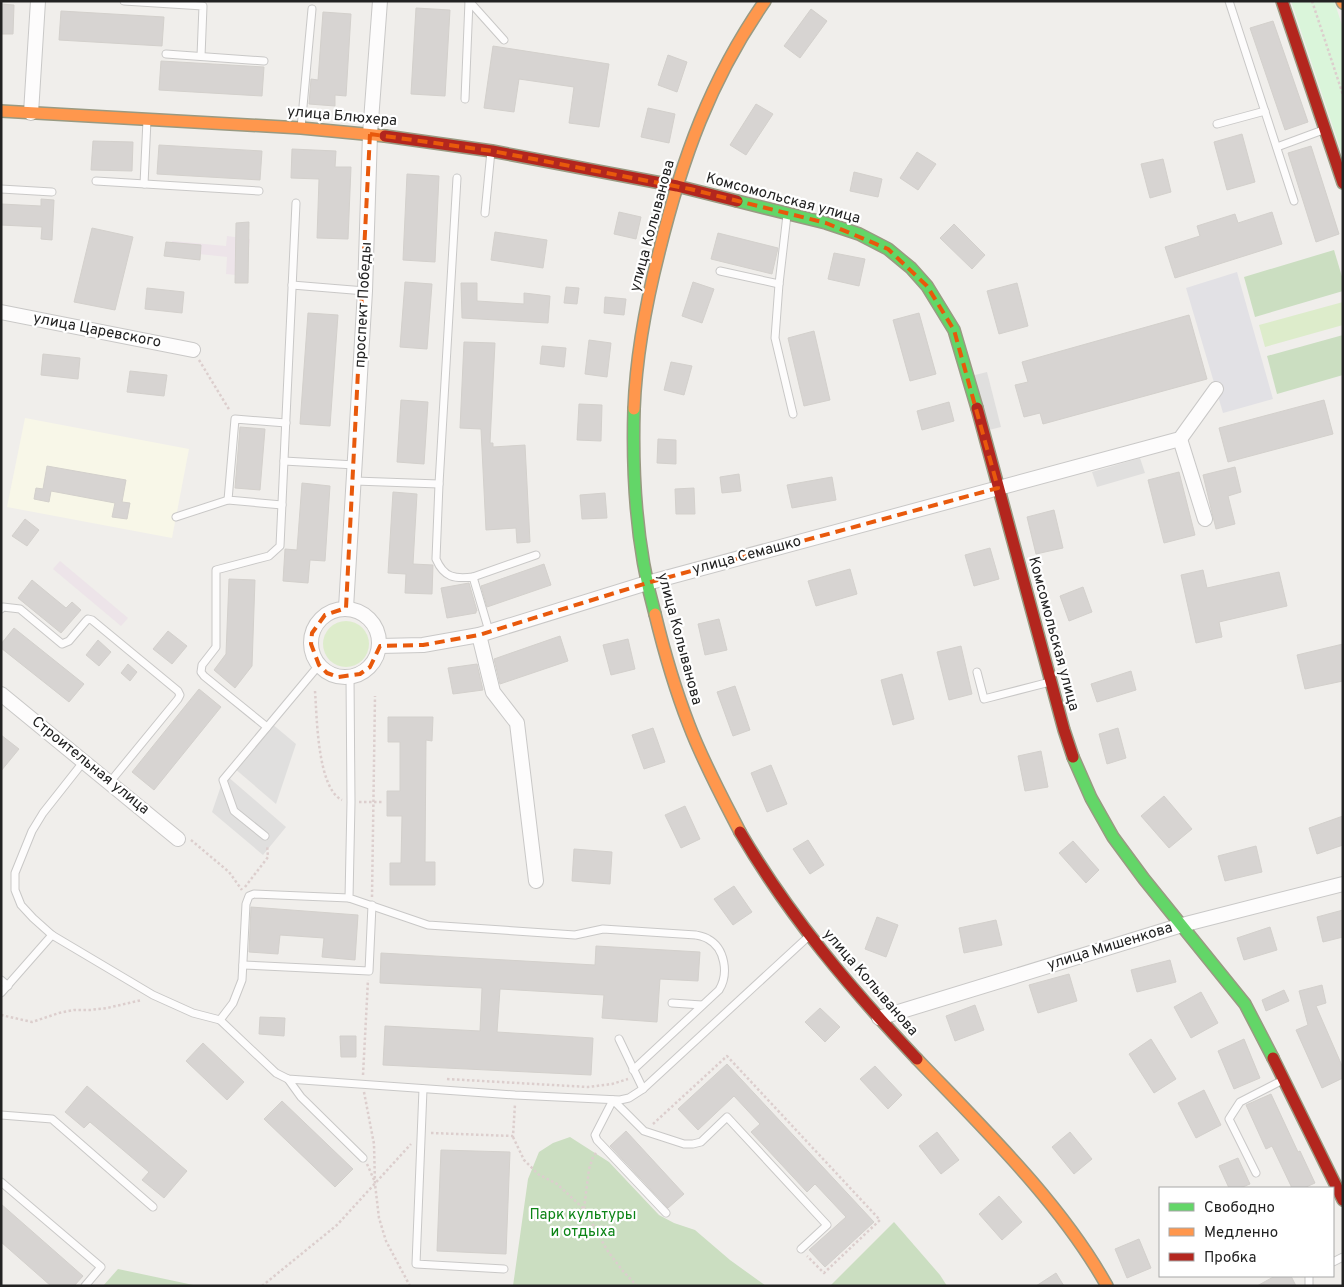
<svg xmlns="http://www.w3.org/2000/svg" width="1344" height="1287" viewBox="0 0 1344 1287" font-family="Overpass,sans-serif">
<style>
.industrial{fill:#ede4e9}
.education{fill:#f8f7e8}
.grass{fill:#ddeccb}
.forest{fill:#cbdec1}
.park{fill:#daf5da}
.parking{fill:#e0dfde}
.plaza{fill:#e2e1e5}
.building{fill:#d7d4d2;stroke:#d3d0cc}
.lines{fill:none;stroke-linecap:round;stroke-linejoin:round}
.lane-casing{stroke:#c9c8c7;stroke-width:9}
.street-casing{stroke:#c9c8c7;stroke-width:16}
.fast-casing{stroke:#999a82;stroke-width:14}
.slow-casing{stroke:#999a82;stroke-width:14}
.jam-casing{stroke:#999a82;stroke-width:14}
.path{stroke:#dccecd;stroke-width:2.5;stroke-dasharray:2.5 2.5;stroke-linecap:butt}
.lane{stroke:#fdfcfc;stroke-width:7}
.street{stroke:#fdfcfc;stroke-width:14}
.fast{stroke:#63d668;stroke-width:11}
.slow{stroke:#ff974d;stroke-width:11}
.jam{stroke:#b3261e;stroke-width:11}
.marked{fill:none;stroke:#e8590c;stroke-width:4;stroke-dasharray:10 6;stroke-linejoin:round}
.labels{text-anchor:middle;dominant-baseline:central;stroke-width:4.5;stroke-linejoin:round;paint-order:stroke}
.street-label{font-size:15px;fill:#222;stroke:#fff}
.park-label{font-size:15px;fill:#0c8416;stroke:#fff}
</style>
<rect width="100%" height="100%" fill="#f0eeeb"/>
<g class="industrial">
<polygon points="227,236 250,239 246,276 226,274 227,257 171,251 172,241 226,246"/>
<polygon points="60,561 128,618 121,626 53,569"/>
</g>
<polygon class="education" points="25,418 189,449 172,538 7,507"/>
<g class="grass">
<polygon points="1343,302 1343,325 1265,347 1259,325"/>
<circle cx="346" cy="644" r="23"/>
</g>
<g class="forest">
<polygon points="1334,250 1343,280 1343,291 1255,317 1244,277"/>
<polygon points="1343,335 1343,375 1277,394 1267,356"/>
<polygon points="570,1137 609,1162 659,1215 674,1223 695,1230 730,1260 766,1286 513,1286 528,1179 539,1152 553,1143"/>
<polygon points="894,1222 940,1275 947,1286 830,1286"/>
<polygon points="118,1269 198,1286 103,1286"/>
</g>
<polygon class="park" points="1291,1 1334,1 1343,28 1343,157"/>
<g class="parking">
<polygon points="987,372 1001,427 985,431 971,376"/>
<polygon points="1140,458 1145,473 1097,487 1092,472"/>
<polygon points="271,723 296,744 276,804 234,768"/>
<polygon points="227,776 286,827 263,855 212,812 223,780"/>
</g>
<polygon class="plaza" points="1237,272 1273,399 1223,413 1186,288"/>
<g class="building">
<polygon points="1,4 14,5 13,34 1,34"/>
<polygon points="416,8 450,10 445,96 411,94"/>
<polygon points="811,9 827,21 800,58 784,46"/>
<polygon points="61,11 164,17 162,46 59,40"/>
<polygon points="323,12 351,14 346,96 335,95 335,106 309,104 311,79 318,80"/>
<polygon points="1273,21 1308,122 1285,130 1250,28"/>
<polygon points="493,46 609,64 599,127 569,123 574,87 519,79 514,112 484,108"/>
<polygon points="668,55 687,62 677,92 658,85"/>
<polygon points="161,61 264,67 262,96 159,90"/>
<polygon points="756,104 773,114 746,155 730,145"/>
<polygon points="648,108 675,114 669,143 641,137"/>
<polygon points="1242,134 1255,182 1227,190 1214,142"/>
<polygon points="93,141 133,142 132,171 91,170"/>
<polygon points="159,145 262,151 260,180 157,174"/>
<polygon points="1311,146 1339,234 1316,242 1288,153"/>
<polygon points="292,149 336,151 335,167 351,167 348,239 317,238 319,179 291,178"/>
<polygon points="917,152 936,164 918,190 900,178"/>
<polygon points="1163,159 1171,192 1150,198 1141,164"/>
<polygon points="854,172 882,179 878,197 850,191"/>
<polygon points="407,174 439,176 435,262 403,260"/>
<polygon points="41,199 54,200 52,240 41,239 42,227 1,225 1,204 41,206"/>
<polygon points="619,212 641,217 636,239 614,234"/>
<polygon points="1272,212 1282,244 1175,278 1165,247 1200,236 1197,226 1235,214 1238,223"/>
<polygon points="249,222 248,283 235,283 236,223"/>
<polygon points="954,224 985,255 972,269 940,238"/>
<polygon points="92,228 133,237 115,310 74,302"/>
<polygon points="495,232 547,240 543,268 491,260"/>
<polygon points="718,233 778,248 772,274 711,259"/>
<polygon points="166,242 201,245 200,260 164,256"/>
<polygon points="834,253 865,259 859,286 828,279"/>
<polygon points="405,282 432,284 427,349 400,347"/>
<polygon points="693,282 714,289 702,323 682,316"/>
<polygon points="461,283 477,283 477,301 524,304 524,293 550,296 548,323 462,318"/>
<polygon points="1017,283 1028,326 999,334 987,291"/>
<polygon points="566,287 579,288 577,304 564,303"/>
<polygon points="147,288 184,292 182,313 145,309"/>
<polygon points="605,297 626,299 624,315 604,313"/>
<polygon points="308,313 338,315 330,426 300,424"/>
<polygon points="919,313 936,374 910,381 893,320"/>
<polygon points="1189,315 1207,379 1043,424 1040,413 1024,417 1015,385 1028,382 1022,362"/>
<polygon points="814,331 830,400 804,406 788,338"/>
<polygon points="589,340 611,343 607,377 585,374"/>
<polygon points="464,342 495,343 490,443 493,443 493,447 525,445 530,542 517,543 516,528 486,530 481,429 460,428"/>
<polygon points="542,346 566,348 564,367 540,364"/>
<polygon points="43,354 80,358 78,379 41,375"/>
<polygon points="671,362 692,366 684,395 664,390"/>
<polygon points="130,371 167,375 164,396 127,392"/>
<polygon points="401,400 428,402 424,464 397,462"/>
<polygon points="1324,400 1333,434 1228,462 1219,428"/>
<polygon points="949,402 954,421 922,430 917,411"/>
<polygon points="579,404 602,405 601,441 577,440"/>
<polygon points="240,427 265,429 260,490 235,488"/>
<polygon points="658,439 676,440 676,464 657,463"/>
<polygon points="47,466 126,480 122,502 130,503 127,519 112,517 115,503 51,491 49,502 34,499 36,488 43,489"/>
<polygon points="1235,467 1241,492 1228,496 1235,524 1216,529 1203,475"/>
<polygon points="1179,472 1195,535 1164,543 1148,480"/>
<polygon points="739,474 741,491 722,493 720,477"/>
<polygon points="832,477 836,500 792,508 787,485"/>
<polygon points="302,483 330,486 325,561 310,560 308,583 283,581 285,549 297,550"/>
<polygon points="694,488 695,514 676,514 675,489"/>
<polygon points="393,492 417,494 413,564 433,565 432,594 405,593 406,574 388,573"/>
<polygon points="605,493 607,518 582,519 580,495"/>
<polygon points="1054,510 1063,548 1036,554 1027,517"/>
<polygon points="25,519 39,530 27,546 12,536"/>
<polygon points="990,548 999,579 974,586 965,555"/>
<polygon points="544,564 551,585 487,607 481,586"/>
<polygon points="850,569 857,594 816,606 808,581"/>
<polygon points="1203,570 1207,588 1279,572 1287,606 1219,622 1222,637 1196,643 1181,575"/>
<polygon points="229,579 255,580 252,666 235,688 214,670 226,654"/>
<polygon points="32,580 66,608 72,602 81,610 61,633 18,598"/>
<polygon points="469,583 477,611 476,611 476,613 447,618 441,588"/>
<polygon points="1083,587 1092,612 1069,621 1060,596"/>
<polygon points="719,619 727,650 705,655 698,624"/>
<polygon points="14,628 84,684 69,702 1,648 1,644"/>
<polygon points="168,631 187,646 172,664 153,649"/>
<polygon points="560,636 568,661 500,684 494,659"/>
<polygon points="628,639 635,669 611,675 603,645"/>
<polygon points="98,640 111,652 99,666 86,655"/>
<polygon points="1343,644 1343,681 1305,689 1297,655"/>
<polygon points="961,646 972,694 949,700 937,652"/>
<polygon points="128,664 137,672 130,681 121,673"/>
<polygon points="477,664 483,690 453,694 448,668"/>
<polygon points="1131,671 1136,690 1097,702 1091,684"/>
<polygon points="902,674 914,719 893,725 881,680"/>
<polygon points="735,686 750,730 733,736 717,692"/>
<polygon points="199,689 221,707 154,790 132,772"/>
<polygon points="388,717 433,717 432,741 426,740 425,862 435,862 435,885 390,885 390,863 401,863 402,816 387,816 387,791 400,791 400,742 388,742"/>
<polygon points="653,728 665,762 644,769 632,735"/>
<polygon points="1118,728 1126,758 1107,764 1099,734"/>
<polygon points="1,735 19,749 1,771"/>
<polygon points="1041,751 1048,787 1025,791 1018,756"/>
<polygon points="771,765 787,804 767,812 751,773"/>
<polygon points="1164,796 1192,829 1169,848 1141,816"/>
<polygon points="685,806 700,839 681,848 665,815"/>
<polygon points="1343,816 1343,845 1317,854 1309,828"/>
<polygon points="808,840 824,865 810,874 793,849"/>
<polygon points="1073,841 1099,870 1086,883 1059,853"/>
<polygon points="1256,846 1262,872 1225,881 1218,856"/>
<polygon points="574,849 612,852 610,884 572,881"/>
<polygon points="734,886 752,912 733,925 714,899"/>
<polygon points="251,907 358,915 355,960 322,957 324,938 280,935 278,954 249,952"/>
<polygon points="1343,910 1343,937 1323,942 1317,917"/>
<polygon points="877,917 898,925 886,957 865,949"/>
<polygon points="996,920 1002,945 964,953 959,928"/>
<polygon points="1270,927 1277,950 1244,960 1237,938"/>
<polygon points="596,946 700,952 698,981 660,979 657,1022 602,1018 604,995 500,989 497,1032 593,1038 591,1075 383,1065 385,1026 480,1031 482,988 380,983 381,953 595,965"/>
<polygon points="1170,960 1176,982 1137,992 1131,970"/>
<polygon points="1069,974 1077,1001 1038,1013 1029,985"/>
<polygon points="1322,985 1326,1003 1316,1006 1343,1068 1343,1078 1322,1088 1296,1030 1308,1025 1299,991"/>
<polygon points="1284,990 1289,1001 1266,1011 1262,1000"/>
<polygon points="1201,992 1218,1023 1191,1038 1174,1007"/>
<polygon points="975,1005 984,1030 955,1041 946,1016"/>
<polygon points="820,1008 840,1027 825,1042 805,1022"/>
<polygon points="260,1017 285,1018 284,1036 259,1034"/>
<polygon points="340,1036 356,1036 356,1057 341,1057"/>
<polygon points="1151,1039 1176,1079 1154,1093 1129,1054"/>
<polygon points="1244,1039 1260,1078 1234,1089 1218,1051"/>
<polygon points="203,1043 244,1082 227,1100 186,1061"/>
<polygon points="727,1064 874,1222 825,1267 809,1250 846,1217 815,1184 807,1192 751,1132 760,1124 734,1096 698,1130 678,1109"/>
<polygon points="875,1066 902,1095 888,1109 860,1079"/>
<polygon points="87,1086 187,1171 164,1198 142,1180 149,1172 90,1122 84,1128 65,1112"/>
<polygon points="1204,1090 1221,1125 1196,1138 1178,1103"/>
<polygon points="1271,1094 1298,1152 1300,1151 1315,1183 1304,1188 1292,1188 1272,1146 1266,1149 1246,1105"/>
<polygon points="282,1101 353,1169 335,1187 264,1119"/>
<polygon points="626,1131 684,1194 668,1208 610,1146"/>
<polygon points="937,1132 959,1160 941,1174 919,1146"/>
<polygon points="1070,1132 1092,1159 1074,1174 1052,1147"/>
<polygon points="441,1150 510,1152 506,1254 437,1251"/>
<polygon points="1238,1158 1250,1184 1240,1188 1229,1188 1219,1166"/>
<polygon points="999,1196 1022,1222 1002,1240 979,1214"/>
<polygon points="1,1204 83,1276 74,1286 51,1286 1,1242"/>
<polygon points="1139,1239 1151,1268 1127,1278 1115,1249"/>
<polygon points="1056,1273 1064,1286 1036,1286"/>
<polygon points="1275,1276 1291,1276 1296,1286 1257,1286"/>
</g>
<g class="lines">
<g class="lane-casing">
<g id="lane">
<polyline points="124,1 203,6 201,56"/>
<polyline points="469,1 504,40"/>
<polyline points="1229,1 1294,201"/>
<polyline points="166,54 264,61"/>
<polyline points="465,99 469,1"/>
<polyline points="1217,124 1265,111"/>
<polyline points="301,128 312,9"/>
<polyline points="1277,147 1323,130"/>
<path d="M457 178 439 484 436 559C444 578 455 579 473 577L489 631"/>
<polyline points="96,181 259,191"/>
<polyline points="144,184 147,120"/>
<polyline points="1,189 52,192"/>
<polyline points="485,213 491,151"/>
<polyline points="787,215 779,284 775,338 793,414"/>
<polyline points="720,271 779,284"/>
<polyline points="292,285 365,291"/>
<polyline points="284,461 355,465"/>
<polyline points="355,481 439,484"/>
<polyline points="282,505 228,500 235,419 286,423"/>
<polyline points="176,517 228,500"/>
<polyline points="473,577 536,555"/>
<polyline points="1,609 3,607 20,609 62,644 69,641 86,621 88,619 92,620 178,691 180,695 178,699 110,782"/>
<polyline points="977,672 984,699 1050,682"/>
<path d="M350 677 351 802 349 898 428 925 575 935 603 929 696 935C700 936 705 937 708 939 725 948 729 974 719 990L633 1070"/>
<polyline points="267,727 204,676 201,672 202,665 216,647 216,570 269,556 280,546 296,203"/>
<polyline points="84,761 43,813 32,831 15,873 15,890 21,905 33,918 52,935 153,995 193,1013 220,1020 233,1003 242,980 246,904 249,896 254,894 349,898"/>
<polyline points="265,836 234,811 223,780 319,665"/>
<polyline points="243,965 369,971 372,905"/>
<polyline points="1,980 8,986"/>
<polyline points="1,993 52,935"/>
<polyline points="672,1003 702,1005"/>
<polyline points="220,1020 276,1073 288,1079 515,1095 620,1100 629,1098 643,1089 809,936"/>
<polyline points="619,1039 643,1089"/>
<polyline points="288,1079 301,1097 363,1158"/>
<polyline points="423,1089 416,1264 504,1269"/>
<polyline points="1,1115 52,1119 153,1207"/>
<polyline points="1256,1173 1229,1119 1240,1102 1283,1080"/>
<polyline points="1,1182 101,1267 85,1286"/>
<polyline points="666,1213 597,1140 595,1135 613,1100 644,1131 684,1144 693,1144 701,1142 727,1117 827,1225 801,1249"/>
<polyline points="1333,1262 1343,1257"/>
<polyline points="1309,1286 1309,1276"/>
</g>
</g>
<g class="street-casing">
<g id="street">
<polyline points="31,113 38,1"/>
<polyline points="1,312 193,350"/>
<polyline points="1180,439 1205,519"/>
<polyline points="346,608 365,291 370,134 380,1"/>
<circle cx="345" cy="643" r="34"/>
<polyline points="479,635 493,692 517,723 536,881"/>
<polyline points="380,646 423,645 479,635 647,583 1180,439 1216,389"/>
<polyline points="1,694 178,839"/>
<polyline points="879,1018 1182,925 1343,884"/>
</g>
</g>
<g class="fast-casing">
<g id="fast">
<polyline points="737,201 826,223 859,234 888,249 911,268 927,286 954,330 977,408"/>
<path d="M634 409C632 476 637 550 655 614"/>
<polyline points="1073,757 1091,798 1113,837 1144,879 1245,1004 1273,1058"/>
</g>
</g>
<g class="slow-casing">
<g id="slow">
<polyline points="1342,1 1343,3"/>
<polyline points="1,111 301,128 385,136"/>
<path d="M634 409C636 356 646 303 659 252 682 159 710 80 765 1"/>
<path d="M655 614C664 651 675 689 689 725 703 762 722 797 740 832"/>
<path d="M917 1059C983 1128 1061 1203 1107 1286"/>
</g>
</g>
<g class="jam-casing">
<g id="jam">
<polyline points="1282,1 1343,183"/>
<polyline points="385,136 492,151 677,186 737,201"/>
<polyline points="977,408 1064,730 1073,757"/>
<path d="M740 832C789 916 851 989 917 1059"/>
<polyline points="1273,1058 1343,1200"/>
</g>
</g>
<g class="path">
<polyline points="1312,1 1343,95"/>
<polyline points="199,360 230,411"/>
<path d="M315 691C317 716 317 788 342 800"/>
<polyline points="359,802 383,802"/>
<polyline points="191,840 229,872 242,890"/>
<polyline points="245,887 268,857 267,845"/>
<polyline points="372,897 375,696"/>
<polyline points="1,1015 32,1022 59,1013 74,1010 90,1010 107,1008 142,1000"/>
<polyline points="363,1075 368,980"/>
<polyline points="447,1079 588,1087 612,1084 628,1079"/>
<polyline points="364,1092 374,1144 375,1184 379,1218 386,1241 410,1286"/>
<polyline points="653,1124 727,1056 880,1220 824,1273 807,1256"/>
<polyline points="431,1133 513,1136 515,1104"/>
<polyline points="513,1137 524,1160 538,1174 557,1184 584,1209"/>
<polyline points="596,1153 593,1157 589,1169 584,1209 607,1250 622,1270 637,1286"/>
<polyline points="367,1164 375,1182"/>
<polyline points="262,1286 337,1225 411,1144"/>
</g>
<use href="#lane" class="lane"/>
<use href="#street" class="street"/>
<use href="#fast" class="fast"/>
<use href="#slow" class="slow"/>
<use href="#jam" class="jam"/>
</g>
<path class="marked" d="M370 134 492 151 690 189 826 223 888 249 927 286 954 330 998 488 647 583 479 635 423 645 380 646 370 667 360 674 338 677 327 673 319 665 311 644 312 633 325 615 346 608Z"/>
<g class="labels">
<g class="street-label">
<text transform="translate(342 117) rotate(5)">улица Блюхера</text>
<text transform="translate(783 199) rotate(15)">Комсомольская улица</text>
<text transform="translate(653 226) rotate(-75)">улица Колыванова</text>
<text transform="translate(364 305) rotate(-87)">проспект Победы</text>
<text transform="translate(97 331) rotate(11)">улица Царевского</text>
<text transform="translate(747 556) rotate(-15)">улица Семашко</text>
<text transform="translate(1053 634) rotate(75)">Комсомольская улица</text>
<text transform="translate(679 639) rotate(75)">улица Колыванова</text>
<text transform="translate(90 766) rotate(39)">Строительная улица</text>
<text transform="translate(1110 947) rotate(-17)">улица Мишенкова</text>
<text transform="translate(870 983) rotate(49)">улица Колыванова</text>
</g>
<g class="park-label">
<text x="583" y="1215">Парк культуры<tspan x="583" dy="17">и отдыха</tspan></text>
</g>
</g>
<rect width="1344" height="1287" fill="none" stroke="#222222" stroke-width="5"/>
<rect x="1159" y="1187" width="175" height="90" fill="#ffffff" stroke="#a7a7a7"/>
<rect x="1169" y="1203" width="25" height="8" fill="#63d668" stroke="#a7a7a7"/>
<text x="1204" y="1212" font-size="15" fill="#222222">Свободно</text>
<rect x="1169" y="1228" width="25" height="8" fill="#ff974d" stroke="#a7a7a7"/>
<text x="1204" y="1237" font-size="15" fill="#222222">Медленно</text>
<rect x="1169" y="1253" width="25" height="8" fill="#b3261e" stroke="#a7a7a7"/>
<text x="1204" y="1262" font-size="15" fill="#222222">Пробка</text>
</svg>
